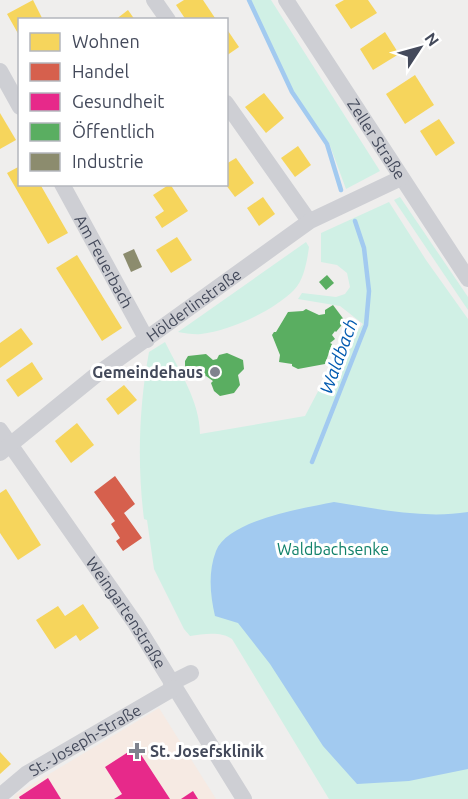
<svg xmlns="http://www.w3.org/2000/svg" width="468" height="799" viewBox="0 0 468 799" font-family="Ubuntu,sans-serif">
<style>
.medical{fill:#f6eae3}
.green{fill:#d0f0e5}
.water{fill:#a2caf0}
.homes{fill:#f6d55c}
.shops{fill:#d6604d}
.health{fill:#e7298a}
.public{fill:#5aae61}
.industry{fill:#8c8c6e}
.lines{fill:none;stroke-linecap:round;stroke-linejoin:round}
.stream{stroke:#a2caf0;stroke-width:4.5}
.minor{stroke:#cecfd4;stroke-width:16}
.poi-dot{fill:#80838e;stroke:#fff;stroke-width:2}
.labels{text-anchor:middle;dominant-baseline:central;stroke-width:6;stroke-linejoin:round;paint-order:stroke}
.street-label{font-size:16px;fill:#444a5b;stroke:#fff}
.poi-label{font-size:16px;font-weight:bold;fill:#444a5b;stroke:#fff;text-anchor:end}
.park-label{font-size:16px;fill:#108169;stroke:#fff}
.water-label{font-size:18px;font-style:italic;fill:#025ab0;stroke:#fff}
</style>
<rect width="100%" height="100%" fill="#efeeed"/>
<polygon class="medical" points="159,708 216,799 13,799 16,794"/>
<g class="green">
<polygon points="249,0 271,0 380,171 346,189 329,143 292,92"/>
<polygon points="400,197 468,297 468,310 394,200"/>
<path d="M389 202 426 260 468 319V799H329L232 639C221 631 203 634 190 636L184 629 154 569 147 520 144 519C137 465 139 406 149 352L165 342C179 370 200 402 200 434L305 416 333 363 363 324 340 306 298 299 302 293 336 297 345 294 350 287 347 273 337 265 321 262V233Z"/>
<path d="M306 242 309 247C307 261 304 280 294 290 273 311 230 331 201 334 194 335 185 333 178 332Z"/>
</g>
<path class="water" d="M334 502C378 509 424 519 468 512V769L409 781 357 784 323 746 270 664 238 623 215 616C210 594 208 572 216 551 228 520 304 508 334 502Z"/>
<g class="homes">
<polygon points="33,0 43,20 20,20 20,37 7,14"/>
<polygon points="184,0 203,0 215,18 212,20 186,20 176,5"/>
<polygon points="344,0 368,0 377,13 351,29 335,5"/>
<polygon points="128,10 135,20 115,20"/>
<polygon points="226,28 239,47 226,56"/>
<polygon points="385,32 399,54 373,70 360,49"/>
<polygon points="415,75 434,105 405,124 386,94"/>
<polygon points="264,93 284,118 266,133 245,107"/>
<polygon points="0,113 16,140 0,149"/>
<polygon points="439,119 455,143 436,156 420,131"/>
<polygon points="298,146 311,165 295,177 281,158"/>
<polygon points="236,158 254,183 235,197 226,185 226,164"/>
<polygon points="20,166 20,184 40,184 68,233 48,244 7,173"/>
<polygon points="170,184 188,211 162,228 155,217 164,211 153,195"/>
<polygon points="263,197 275,214 259,226 247,208"/>
<polygon points="177,237 192,260 171,273 156,250"/>
<polygon points="77,255 122,328 102,341 56,268"/>
<polygon points="21,328 33,344 0,368 0,343"/>
<polygon points="32,362 43,379 18,397 6,380"/>
<polygon points="124,385 137,400 118,415 106,399"/>
<polygon points="77,423 94,445 71,463 55,441"/>
<polygon points="6,489 41,545 18,560 0,533 0,493"/>
<polygon points="83,604 99,628 80,641 76,635 55,649 36,620 58,606 65,616"/>
<polygon points="0,752 11,764 0,774"/>
</g>
<polygon class="shops" points="115,476 135,504 124,513 142,538 123,551 116,541 120,538 111,524 115,521 94,492"/>
<g class="health">
<polygon points="136,747 170,799 114,799 122,794 105,767"/>
<polygon points="48,778 61,799 20,799 19,797"/>
<polygon points="193,791 198,799 181,799"/>
</g>
<g class="public">
<polygon points="327,275 334,283 326,290 319,282"/>
<polygon points="333,305 345,321 336,332 335,331 332,335 335,339 330,343 332,344 325,364 298,369 292,366 292,364 279,362 280,355 272,335 274,332 276,332 288,312 303,311 306,309 319,315 325,314 325,310"/>
<polygon points="227,353 243,360 244,369 238,375 240,385 234,393 220,396 214,391 211,383 213,381 206,376 198,379 185,369 185,361 188,356 206,354 213,360 217,359 219,355"/>
</g>
<polygon class="industry" points="134,249 142,267 131,272 123,254"/>
<g class="lines">
<g class="stream">
<polyline points="249,0 292,92 327,144 341,190"/>
<polyline points="312,462 366,325 369,291 364,248 355,221"/>
</g>
<g class="minor">
<polyline points="154,0 168,20"/>
<path id="s1" d="M286 0 468 279"/>
<polyline points="0,71 20,107"/>
<polyline points="226,103 309,221"/>
<path id="s2" d="M62 184 147 340"/>
<path id="s3" d="M0 430 135 623 244 799"/>
<path id="s4" d="M0 453 96 375 310 221 401 178"/>
<polyline points="171,683 191,673"/>
<path id="s5" d="M0 796 26 774 174 688"/>
</g>
</g>
<g class="poi-dot">
<circle cx="215" cy="372" r="6"/>
<path d="M134 742h6v6h6v6h-6v6h-6v-6h-6v-6h6z"/>
</g>
<g class="labels">
<g class="street-label">
<text stroke="none"><textPath href="#s1" startOffset="166">Zeller Straße</textPath></text>
<text stroke="none"><textPath href="#s2" startOffset="88">Am Feuerbach</textPath></text>
<text stroke="none"><textPath href="#s4" startOffset="244">Hölderlinstraße</textPath></text>
<text stroke="none"><textPath href="#s3" startOffset="222">Weingartenstraße</textPath></text>
<text stroke="none"><textPath href="#s5" startOffset="102">St.-Joseph-Straße</textPath></text>
</g>
<g class="poi-label">
<text x="203" y="372">Gemeindehaus</text>
<text x="150" y="751" text-anchor="start">St. Josefsklinik</text>
</g>
<g class="park-label">
<text x="333" y="549">Waldbachsenke</text>
</g>
<g class="water-label">
<text transform="translate(338 356) rotate(-70)">Waldbach</text>
</g>
</g>
<rect x="18" y="18" width="210" height="168" fill="#ffffff" stroke="#b4b7bd" stroke-width="1.5"/>
<rect x="30" y="33" width="30" height="18" fill="#f6d55c" stroke="#b4b7bd" stroke-width="1.5"/>
<text x="72" y="48" font-size="18" fill="#444a5b">Wohnen</text>
<rect x="30" y="63" width="30" height="18" fill="#d6604d" stroke="#b4b7bd" stroke-width="1.5"/>
<text x="72" y="78" font-size="18" fill="#444a5b">Handel</text>
<rect x="30" y="93" width="30" height="18" fill="#e7298a" stroke="#b4b7bd" stroke-width="1.5"/>
<text x="72" y="108" font-size="18" fill="#444a5b">Gesundheit</text>
<rect x="30" y="123" width="30" height="18" fill="#5aae61" stroke="#b4b7bd" stroke-width="1.5"/>
<text x="72" y="138" font-size="18" fill="#444a5b">Öffentlich</text>
<rect x="30" y="153" width="30" height="18" fill="#8c8c6e" stroke="#b4b7bd" stroke-width="1.5"/>
<text x="72" y="168" font-size="18" fill="#444a5b">Industrie</text>
<g transform="translate(420 48) rotate(54)" stroke="#ffffff" stroke-width="4.5" paint-order="stroke">
<path d="M0-4.5L10 22L0 15L-10 22Z" fill="#444a5b"/>
<text y="-9" font-size="16" font-weight="bold" text-anchor="middle" fill="#444a5b">N</text>
</g>
</svg>
